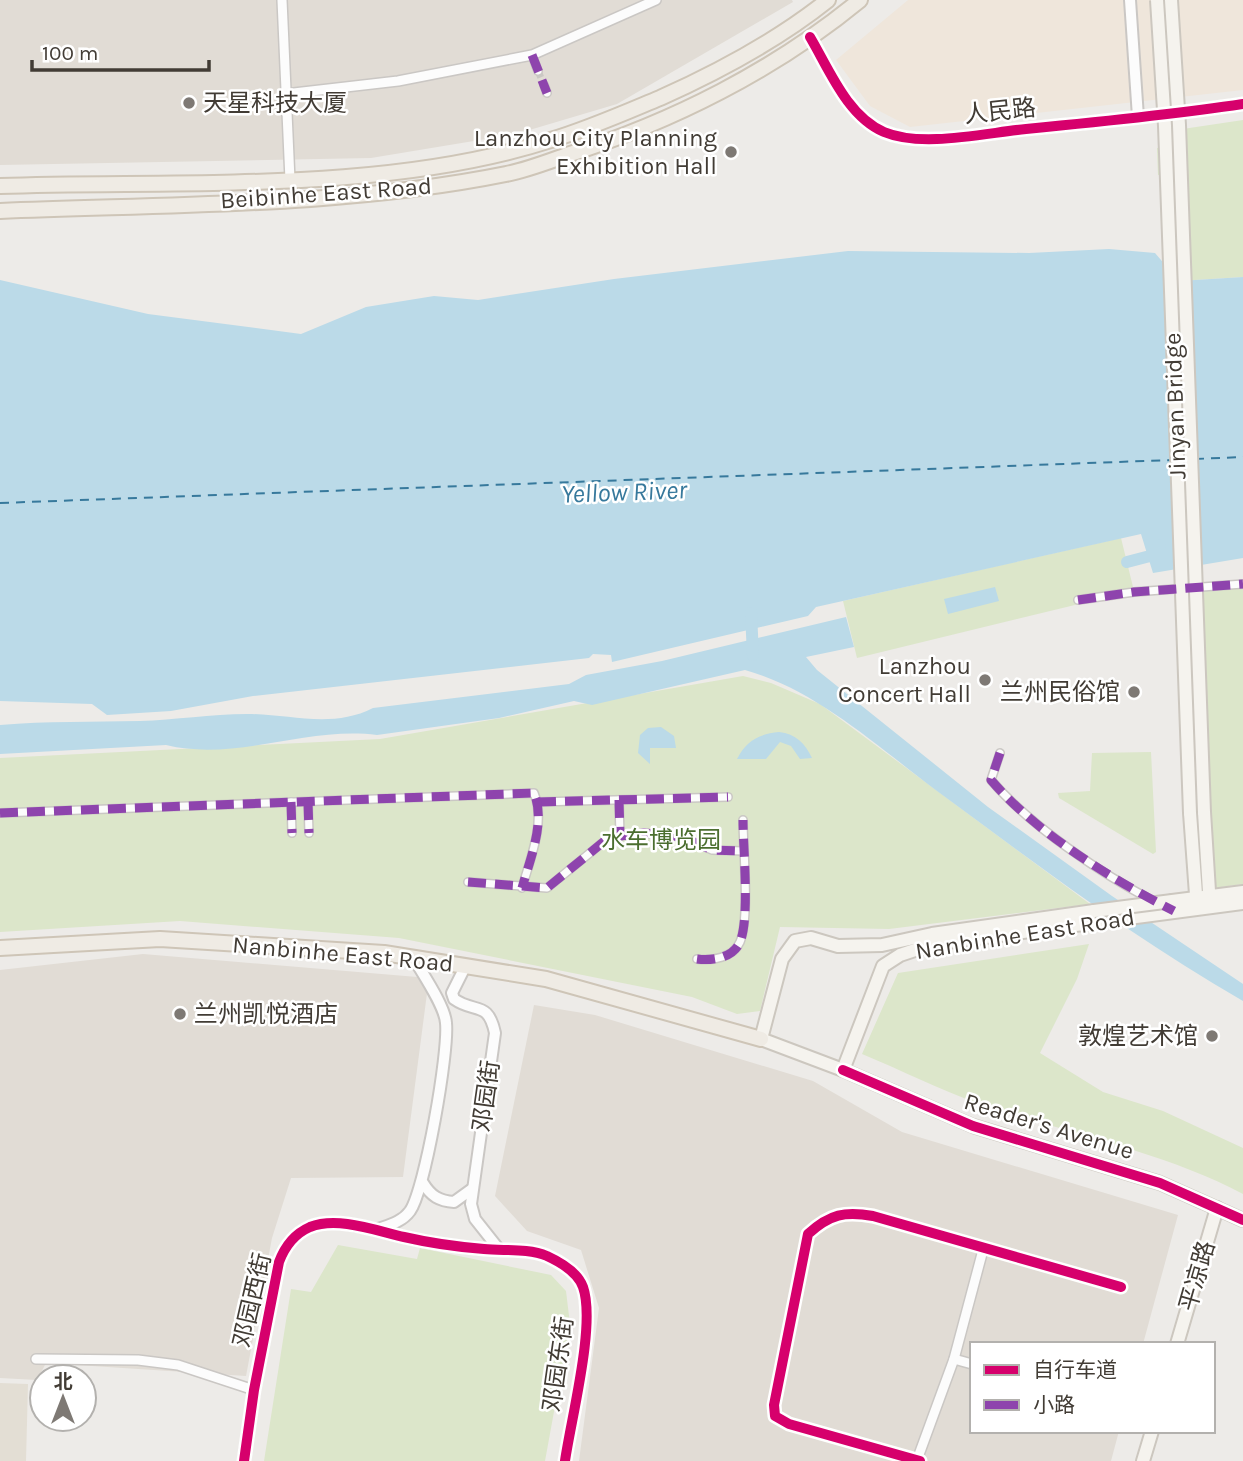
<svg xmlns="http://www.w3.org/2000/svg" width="1243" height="1461" viewBox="0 0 1243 1461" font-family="Karla,'Noto Sans SC',sans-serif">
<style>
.residential{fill:#e1dcd5}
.commercial{fill:#efe6db}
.education{fill:#e3ded4}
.green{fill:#dce6ca}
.water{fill:#bbdae8}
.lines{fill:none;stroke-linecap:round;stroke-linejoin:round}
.canal{stroke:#bbdae8;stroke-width:12}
.ferry{stroke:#37799c;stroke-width:2;stroke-dasharray:9 7;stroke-linecap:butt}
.pedestrian-tunnel{stroke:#cbc8c4;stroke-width:7;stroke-dasharray:7 3.5;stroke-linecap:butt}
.pedestrian-casing{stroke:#cac7c4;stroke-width:10}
.minor-casing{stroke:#cac7c4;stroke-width:12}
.tertiary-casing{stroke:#cac7c4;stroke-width:14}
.secondary-casing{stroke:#ccc7bf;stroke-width:16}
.primary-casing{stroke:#cec5b7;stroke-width:18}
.pedestrian{stroke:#fcfcfc;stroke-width:7}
.minor{stroke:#fcfcfc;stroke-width:9}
.tertiary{stroke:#fcfcfc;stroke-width:10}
.secondary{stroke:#f5f3ee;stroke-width:12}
.primary{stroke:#efebe4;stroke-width:14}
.secondary-bridge-casing{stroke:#ccc7bf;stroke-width:16;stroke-linecap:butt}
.secondary-bridge{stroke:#f5f3ee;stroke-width:12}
.quiet{stroke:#8e44ad;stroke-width:9;stroke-dasharray:18 9;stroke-linecap:butt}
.cycleway-casing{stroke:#fff;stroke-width:15}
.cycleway{stroke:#d6006c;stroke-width:10}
.poi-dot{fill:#7e7974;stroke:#fff;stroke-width:2.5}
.labels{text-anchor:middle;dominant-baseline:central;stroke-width:5;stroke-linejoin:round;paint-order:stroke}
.poi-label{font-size:24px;fill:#423c35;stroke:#fff;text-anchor:end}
.street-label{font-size:24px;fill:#423c35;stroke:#fff}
.park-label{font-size:24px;fill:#4b6e2f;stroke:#fff}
.water-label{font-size:26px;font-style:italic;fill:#37799c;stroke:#fff}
</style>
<rect width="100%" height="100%" fill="#edebe8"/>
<g class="residential">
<polygon points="0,0 792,0 793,2 617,104 516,134 371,158 0,165"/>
<polygon points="143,954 429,978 403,1177 291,1178 272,1238 246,1376 46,1363 37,1380 0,1378 0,970"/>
<polygon points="534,1005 595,1015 813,1081 902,1132 1178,1215 1143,1344 972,1344 972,1431 1119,1431 1111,1461 579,1461 599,1308 581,1250 527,1231 495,1196"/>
</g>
<polygon class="commercial" points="908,0 1243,0 1243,90 910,127 870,106 836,60"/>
<polygon class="education" points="0,1383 28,1384 26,1461 0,1461"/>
<g class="green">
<polygon points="1243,120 1243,277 1179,281 1177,174 1158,175 1157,148 1176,146 1176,130"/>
<polygon points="1121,538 1133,587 1078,600 1079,604 857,658 843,601"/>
<polygon points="1243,580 1243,884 1207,889 1200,588"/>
<polygon points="743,676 771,683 820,704 1090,904 889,929 780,927 760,1011 737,1014 692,997 399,938 180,921 0,932 0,758 380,739"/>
<polygon points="1151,752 1156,852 1153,854 1059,798 1058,793 1090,791 1092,753"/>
<path d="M1089 944 1077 979 1040 1053 1103 1092 1163 1111 1243 1148V1194C1166 1153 1064 1132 980 1104 940 1090 901 1070 862 1054L898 973Z"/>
<polygon points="338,1245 417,1259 420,1248 551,1275 566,1291 570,1324 545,1461 264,1461 291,1289 311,1292"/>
</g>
<g class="water">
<polygon points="1109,249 1155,253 1179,281 1243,277 1243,558 1153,573 1141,534 816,607 808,616 612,662 611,655 593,654 589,658 253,696 171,711 107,715 92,704 0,701 0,280 148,314 301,334 366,307 434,296 478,300 614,279 848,251 1029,253"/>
<polygon points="995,587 999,601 948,614 944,599"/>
<path d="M846 617 854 647 806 657 817 670 988 807 1112 896 1243 984V1001C1135 939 1036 864 937 791 878 747 817 690 745 670L592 705 574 701 499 718 377 735C307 726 236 762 166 745L0 754V725C47 721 93 722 140 721 175 720 211 714 247 714 290 714 332 729 373 708L569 684 586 675 662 661Z"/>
<polygon points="661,727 674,736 676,748 650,748 650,764 638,753 640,735 648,728"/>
<path d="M779 732C796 734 805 743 812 758L800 759 791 746 780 742 766 759H737C746 741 759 734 779 732Z"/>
</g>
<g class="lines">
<g class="canal">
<polyline points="1127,562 1150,556 1160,545"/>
<polyline points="751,613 753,655"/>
</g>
<g class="ferry">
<polyline points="1195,459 1243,457"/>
<polyline points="0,503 1172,460"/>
</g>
<polyline class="pedestrian-tunnel" points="538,71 544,85"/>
<g class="pedestrian-casing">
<g id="pedestrian">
<polyline points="532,55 538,71"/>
<polyline points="544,85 547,93"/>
<polyline points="1078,600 1134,592 1243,584"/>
<path d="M1000 753 991 780C1030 826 1102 874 1155 902"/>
<polyline points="619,800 620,836"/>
<polyline points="291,802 292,833"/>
<polyline points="308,802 309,833"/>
<polyline points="538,802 728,797"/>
<path d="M0 813 534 793C546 822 530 859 522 888"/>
<polyline points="468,882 547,888 607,839 620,836 644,833 682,837 712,850 743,851"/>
<path d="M697 959C712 961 733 958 740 942 750 918 743 848 743 820"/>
</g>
</g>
<g class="minor-casing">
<g id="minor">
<polyline points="282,0 290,180"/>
<polyline points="285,94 398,81 532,55 656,0"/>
<polyline points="36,1359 138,1360 178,1365 254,1390"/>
<polyline points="954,1359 972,1364"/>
<polyline points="917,1460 954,1359 983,1250"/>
<path d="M920 1461 789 1424 775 1416 774 1405 808 1234C830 1214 845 1211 873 1216L1121 1287"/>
</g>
</g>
<g class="tertiary-casing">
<g id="tertiary">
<polyline points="1130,0 1138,117"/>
<path d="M810 37C829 69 847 116 884 132 922 148 985 133 1026 129 1099 122 1171 115 1243 104"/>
<path d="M466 965 452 993 454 999C475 1014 488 1000 495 1033L471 1204 475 1219 498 1248"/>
<path d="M423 1183C431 1196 439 1201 454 1202L472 1189"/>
<path d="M378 1229C389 1225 402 1222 410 1211 425 1189 449 1052 446 1023 445 1006 422 973 413 957"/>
<path d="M244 1461 254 1390 279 1262C285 1246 294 1234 310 1227 338 1216 377 1231 404 1237 430 1243 458 1247 484 1249 504 1251 528 1248 547 1256 560 1262 578 1273 583 1287 596 1324 571 1419 565 1461"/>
</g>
</g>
<g class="secondary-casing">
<g id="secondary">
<polyline points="1204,812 1210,907"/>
<polyline points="1190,813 1197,908"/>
<polyline points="1172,901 1243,892"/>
<polyline points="1094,911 932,934 882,945 838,946 811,938 795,941 782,959 761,1039 843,1070 973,1126 1160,1183 1243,1220"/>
<polyline points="843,1070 883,966 900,955 933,944 1243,903"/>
<polyline points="1177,1344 1217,1208"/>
<polyline points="1143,1461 1152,1431"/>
</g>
</g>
<g class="primary-casing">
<g id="primary">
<path d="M0 186C176 180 384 194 551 140 588 129 624 113 660 98 718 72 778 40 828 0"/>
<path d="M0 211C166 204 343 207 506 174 527 170 547 162 567 155 672 122 775 70 860 0"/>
<polyline points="0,948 160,939 384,953 546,979 761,1039"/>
</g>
</g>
<use href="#pedestrian" class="pedestrian"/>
<use href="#minor" class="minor"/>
<use href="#tertiary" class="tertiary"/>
<use href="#secondary" class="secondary"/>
<use href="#primary" class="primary"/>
<g class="secondary-bridge-casing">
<g id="secondary-bridge">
<polyline points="1157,0 1165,126 1190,813"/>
<polyline points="1171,0 1179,125 1204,812"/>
<polyline points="1094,911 1172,901"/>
</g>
</g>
<use href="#secondary-bridge" class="secondary-bridge"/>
<g class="quiet">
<polyline points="532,55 547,93"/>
<polyline points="1078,600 1134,592 1243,584"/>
<path d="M1000 753 991 780C1036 833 1113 880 1174 911"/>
<polyline points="619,800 620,836"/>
<polyline points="291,802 292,833"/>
<polyline points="308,802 309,833"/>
<polyline points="538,802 728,797"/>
<path d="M0 813 534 793C546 822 530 859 522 888"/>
<polyline points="468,882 547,888 607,839 620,836 644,833 682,837 712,850 743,851"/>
<path d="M697 959C712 961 733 958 740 942 750 918 743 848 743 820"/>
</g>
<g class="cycleway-casing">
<g id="cycleway">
<path d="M810 37C829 69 847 116 884 132 922 148 985 133 1026 129 1099 122 1171 115 1243 104"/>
<polyline points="843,1070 973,1126 1160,1183 1243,1220"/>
<path d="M244 1461 254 1390 279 1262C285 1246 294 1234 310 1227 338 1216 377 1231 404 1237 430 1243 458 1247 484 1249 504 1251 528 1248 547 1256 560 1262 578 1273 583 1287 596 1324 571 1419 565 1461"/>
<path d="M920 1461 789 1424 775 1416 774 1405 808 1234C830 1214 845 1211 873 1216L1121 1287"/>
</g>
</g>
<use href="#cycleway" class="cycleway"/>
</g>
<g class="poi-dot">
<circle cx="189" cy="103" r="7"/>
<circle cx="731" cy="152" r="7"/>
<circle cx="985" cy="680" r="7"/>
<circle cx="1134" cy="692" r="7"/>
<circle cx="180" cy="1014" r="7"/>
<circle cx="1212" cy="1036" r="7"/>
</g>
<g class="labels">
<g class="poi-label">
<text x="203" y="103" text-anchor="start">天星科技大厦</text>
<text x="717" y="138">Lanzhou City Planning<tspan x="717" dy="28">Exhibition Hall</tspan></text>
<text x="971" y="666">Lanzhou<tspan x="971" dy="28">Concert Hall</tspan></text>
<text x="1120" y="692">兰州民俗馆</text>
<text x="194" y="1014" text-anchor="start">兰州凯悦酒店</text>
<text x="1198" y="1036">敦煌艺术馆</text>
</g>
<g class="street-label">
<text transform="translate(1000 111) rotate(-6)">人民路</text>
<text transform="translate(326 193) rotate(-4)">Beibinhe East Road</text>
<text transform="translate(1175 406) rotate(-92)">Jinyan Bridge</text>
<text transform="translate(1025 934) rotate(-9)">Nanbinhe East Road</text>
<text transform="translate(343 954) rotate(5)">Nanbinhe East Road</text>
<text transform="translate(486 1096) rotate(-82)">邓园街</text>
<text transform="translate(1049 1126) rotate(17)">Reader's Avenue</text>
<text transform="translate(1197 1276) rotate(-74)">平凉路</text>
<text transform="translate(252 1300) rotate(-77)">邓园西街</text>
<text transform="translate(558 1364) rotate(-82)">邓园东街</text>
</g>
<g class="park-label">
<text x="661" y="840">水车博览园</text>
</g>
<g class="water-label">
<text transform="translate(624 492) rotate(-2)">Yellow River</text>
</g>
</g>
<rect x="970" y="1342" width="245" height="91" fill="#ffffff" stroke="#b3b1ae" stroke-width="2"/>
<rect x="984" y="1365" width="35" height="10" fill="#d6006c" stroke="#b3b1ae" stroke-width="2"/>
<text x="1033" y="1377" font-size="21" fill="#423c35">自行车道</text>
<rect x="984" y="1400" width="35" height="10" fill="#8e44ad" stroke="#b3b1ae" stroke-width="2"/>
<text x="1033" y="1412" font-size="21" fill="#423c35">小路</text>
<g transform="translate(63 1398)"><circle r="33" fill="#ffffff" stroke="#b3b1ae" stroke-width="2"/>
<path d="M0-5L12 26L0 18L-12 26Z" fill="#7e7974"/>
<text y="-10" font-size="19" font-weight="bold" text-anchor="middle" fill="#423c35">北</text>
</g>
<path d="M32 60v10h177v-10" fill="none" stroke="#423c35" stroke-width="3.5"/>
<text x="42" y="60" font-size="21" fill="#423c35" stroke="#ffffff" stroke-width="5" paint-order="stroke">100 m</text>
</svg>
